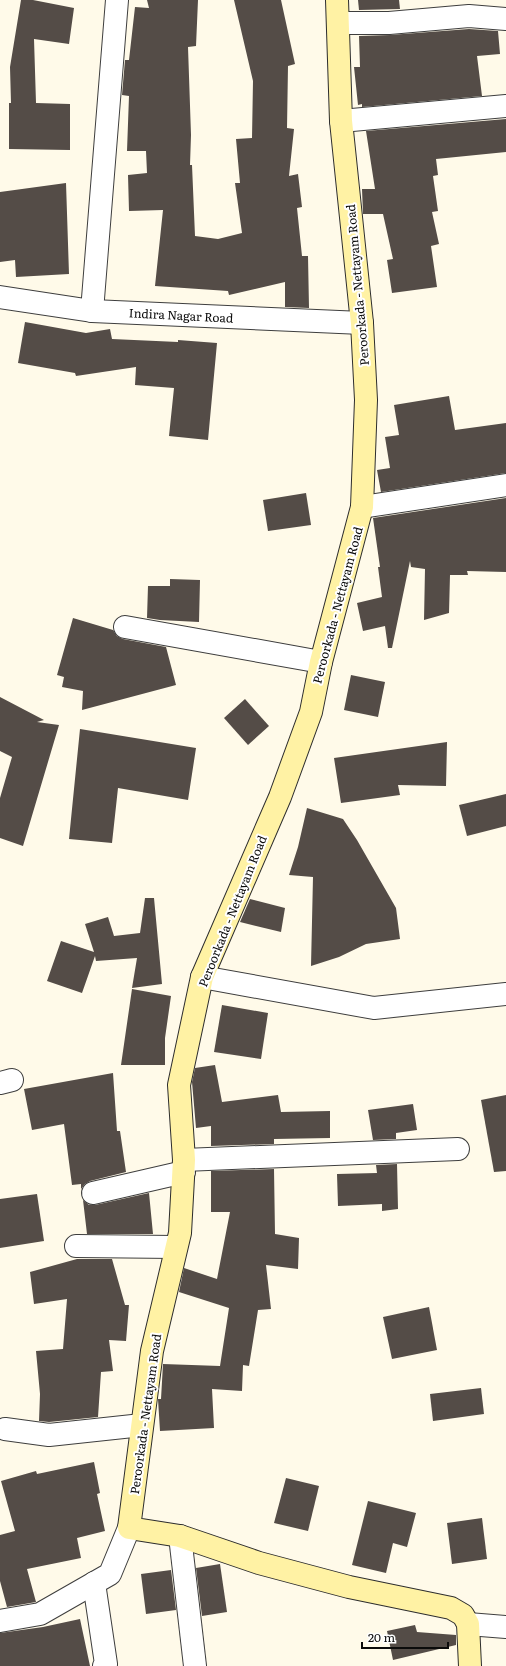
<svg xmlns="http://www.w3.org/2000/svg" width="506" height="1666" viewBox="0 0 506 1666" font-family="Literata,serif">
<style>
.building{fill:#544c47}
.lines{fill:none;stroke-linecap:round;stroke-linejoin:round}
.street-casing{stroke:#3e3e3e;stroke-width:24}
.secondary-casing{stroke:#2d2d2d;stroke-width:24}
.street{stroke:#fff;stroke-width:22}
.secondary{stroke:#fff2a4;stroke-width:22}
.labels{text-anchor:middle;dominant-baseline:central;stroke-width:4;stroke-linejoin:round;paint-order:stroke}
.street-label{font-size:12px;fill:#0b0b0b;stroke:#fff}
</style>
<rect width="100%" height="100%" fill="#fffae9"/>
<g class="building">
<polygon points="21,0 33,0 74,8 69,44 34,39 36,103 70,104 70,150 9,149 9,103 11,103 10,67"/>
<polygon points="147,0 198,0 196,46 188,47 191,135 190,165 192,165 195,236 218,239 242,233 235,183 240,183 236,139 252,138 253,81 234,0 281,0 295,64 288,66 287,128 294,129 289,176 298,174 302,207 297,208 302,256 308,256 309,308 285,307 285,282 229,295 228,291 155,286 163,210 129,211 128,175 147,173 146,151 127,151 129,96 122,95 125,60 129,60 135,7 149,8"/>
<polygon points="358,0 399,0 400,9 359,10"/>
<polygon points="469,29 498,31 500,54 477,56 482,96 362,107 362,104 358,105 354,67 360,67 359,36 390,35"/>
<polygon points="506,119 506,152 436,159 438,175 433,176 438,211 432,212 439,244 431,246 437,287 392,293 387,260 393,259 383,214 363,214 362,189 375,189 366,131"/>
<polygon points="66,183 69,274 16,277 15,260 0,262 0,192"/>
<polygon points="25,322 86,333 110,329 112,339 178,342 178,340 217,343 208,440 169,436 174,388 135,385 136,367 76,376 75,373 18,363"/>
<polygon points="449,396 455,430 506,423 506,473 381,492 377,470 390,468 385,437 399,435 394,405"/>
<polygon points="306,493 311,525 268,531 263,500"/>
<polygon points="506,498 506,572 467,571 468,575 450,575 449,613 424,620 425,569 411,567 410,561 392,648 388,648 385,626 363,631 357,603 382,597 378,567 380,567 373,518"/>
<polygon points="170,579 200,580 199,622 160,620 147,618 148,586 170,586"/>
<polygon points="73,618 113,630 117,636 123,639 166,647 176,685 82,710 83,691 62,687 64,677 57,675"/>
<polygon points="351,675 385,682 378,717 344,710"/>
<polygon points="0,697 44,720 37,722 59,725 23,846 0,838 0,798 12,757 0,751"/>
<polygon points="245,699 269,726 248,745 224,718"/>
<polygon points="80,729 196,748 188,800 118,788 112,843 69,839"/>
<polygon points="447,742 446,786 398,785 400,795 341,803 334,758"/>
<polygon points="506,794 506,826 467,836 459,805"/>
<polygon points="307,808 343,819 357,840 396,908 400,939 366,944 339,957 311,966 313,877 289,875 298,847"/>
<polygon points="145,898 154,898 162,984 132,988 137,958 96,961 95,956 82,993 47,981 61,941 94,952 85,924 108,917 114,936 140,933"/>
<polygon points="250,899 285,908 281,932 240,922"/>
<polygon points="132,989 171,996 165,1038 165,1065 121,1065"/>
<polygon points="222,1005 268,1013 261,1059 214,1052"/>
<polygon points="215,1065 222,1102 278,1095 281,1112 330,1111 330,1138 274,1139 274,1144 211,1146 211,1126 196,1128 192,1082 195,1068"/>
<polygon points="113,1073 117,1131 120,1131 126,1172 90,1181 85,1184 81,1189 81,1184 72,1185 64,1124 32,1130 24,1089"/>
<polygon points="506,1095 506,1171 494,1172 481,1100"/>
<polygon points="413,1104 417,1130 396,1133 396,1139 373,1140 368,1110"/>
<polygon points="397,1164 398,1209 382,1211 382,1204 338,1206 337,1174 377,1173 376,1165"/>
<polygon points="274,1169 275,1234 299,1238 298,1269 266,1265 271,1309 258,1310 249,1366 243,1365 242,1391 212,1389 214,1428 160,1431 158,1399 161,1399 163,1364 220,1366 229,1308 179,1292 184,1268 217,1279 230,1212 211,1212 211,1171"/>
<polygon points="149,1193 153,1234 87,1234 83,1200 89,1205 95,1205"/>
<polygon points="37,1194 44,1241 0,1248 0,1199"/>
<polygon points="77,1259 112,1259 125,1305 129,1305 126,1341 109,1340 113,1371 101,1372 98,1417 49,1422 39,1421 40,1394 36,1351 63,1349 67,1299 34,1304 30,1272"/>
<polygon points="429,1307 437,1350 392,1359 383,1317"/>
<polygon points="481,1388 484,1414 433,1421 430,1394"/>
<polygon points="94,1462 100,1493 97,1494 105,1531 77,1538 81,1558 27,1569 36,1602 7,1607 0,1581 0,1535 15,1531 1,1481 36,1471 37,1474"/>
<polygon points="286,1478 319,1486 308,1531 274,1523"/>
<polygon points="368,1501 416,1513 407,1547 393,1543 386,1573 352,1565"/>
<polygon points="482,1518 487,1559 452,1564 447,1523"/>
<polygon points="220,1564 227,1612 202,1616 196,1568"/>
<polygon points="171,1570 176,1610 146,1614 141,1574"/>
<polygon points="80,1619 90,1666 0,1666 0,1633 43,1627"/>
<polygon points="415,1625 417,1632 456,1635 456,1645 393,1660 387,1631"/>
</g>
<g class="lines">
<g class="street-casing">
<g id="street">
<polyline points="338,23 389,23 469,16 506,19"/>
<polyline points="341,121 506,106"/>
<polyline points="0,297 92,311 362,323"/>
<polyline points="92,311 117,0"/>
<polyline points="362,507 506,485"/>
<polyline points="125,627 321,662"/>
<polyline points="202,977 374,1008 506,994"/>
<polyline points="0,1083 12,1080"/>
<polyline points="184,1160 458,1149"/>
<polyline points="93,1193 184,1172"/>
<polyline points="76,1246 176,1247"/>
<polyline points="5,1429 49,1435 142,1425"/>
<polyline points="180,1536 195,1666"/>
<polyline points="94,1583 106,1664 104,1666"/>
<polyline points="0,1621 40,1614 110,1574 129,1528"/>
<polyline points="468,1624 506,1627"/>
</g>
</g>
<g class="secondary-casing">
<polyline id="secondary" points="337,0 341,121 362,323 366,400 362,507 321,662 311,712 280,797 202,977 179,1085 184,1160 180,1233 152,1351 129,1528 180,1536 259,1563 349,1587 451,1608 463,1615 468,1624 470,1666"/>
</g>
<use href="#street" class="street"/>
<use href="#secondary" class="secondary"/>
</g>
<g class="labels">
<g class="street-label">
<text transform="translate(357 285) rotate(-95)">Peroorkada - Nettayam Road</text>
<text transform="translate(181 315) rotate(3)">Indira Nagar Road</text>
<text transform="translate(337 605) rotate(-75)">Peroorkada - Nettayam Road</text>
<text transform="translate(232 911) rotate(-68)">Peroorkada - Nettayam Road</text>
<text transform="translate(145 1414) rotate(-82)">Peroorkada - Nettayam Road</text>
</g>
</g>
<path d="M362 1642v6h86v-6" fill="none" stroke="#0b0b0b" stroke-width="2"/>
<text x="368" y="1642" font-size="12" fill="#0b0b0b" stroke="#ffffff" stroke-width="3" paint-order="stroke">20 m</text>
</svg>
